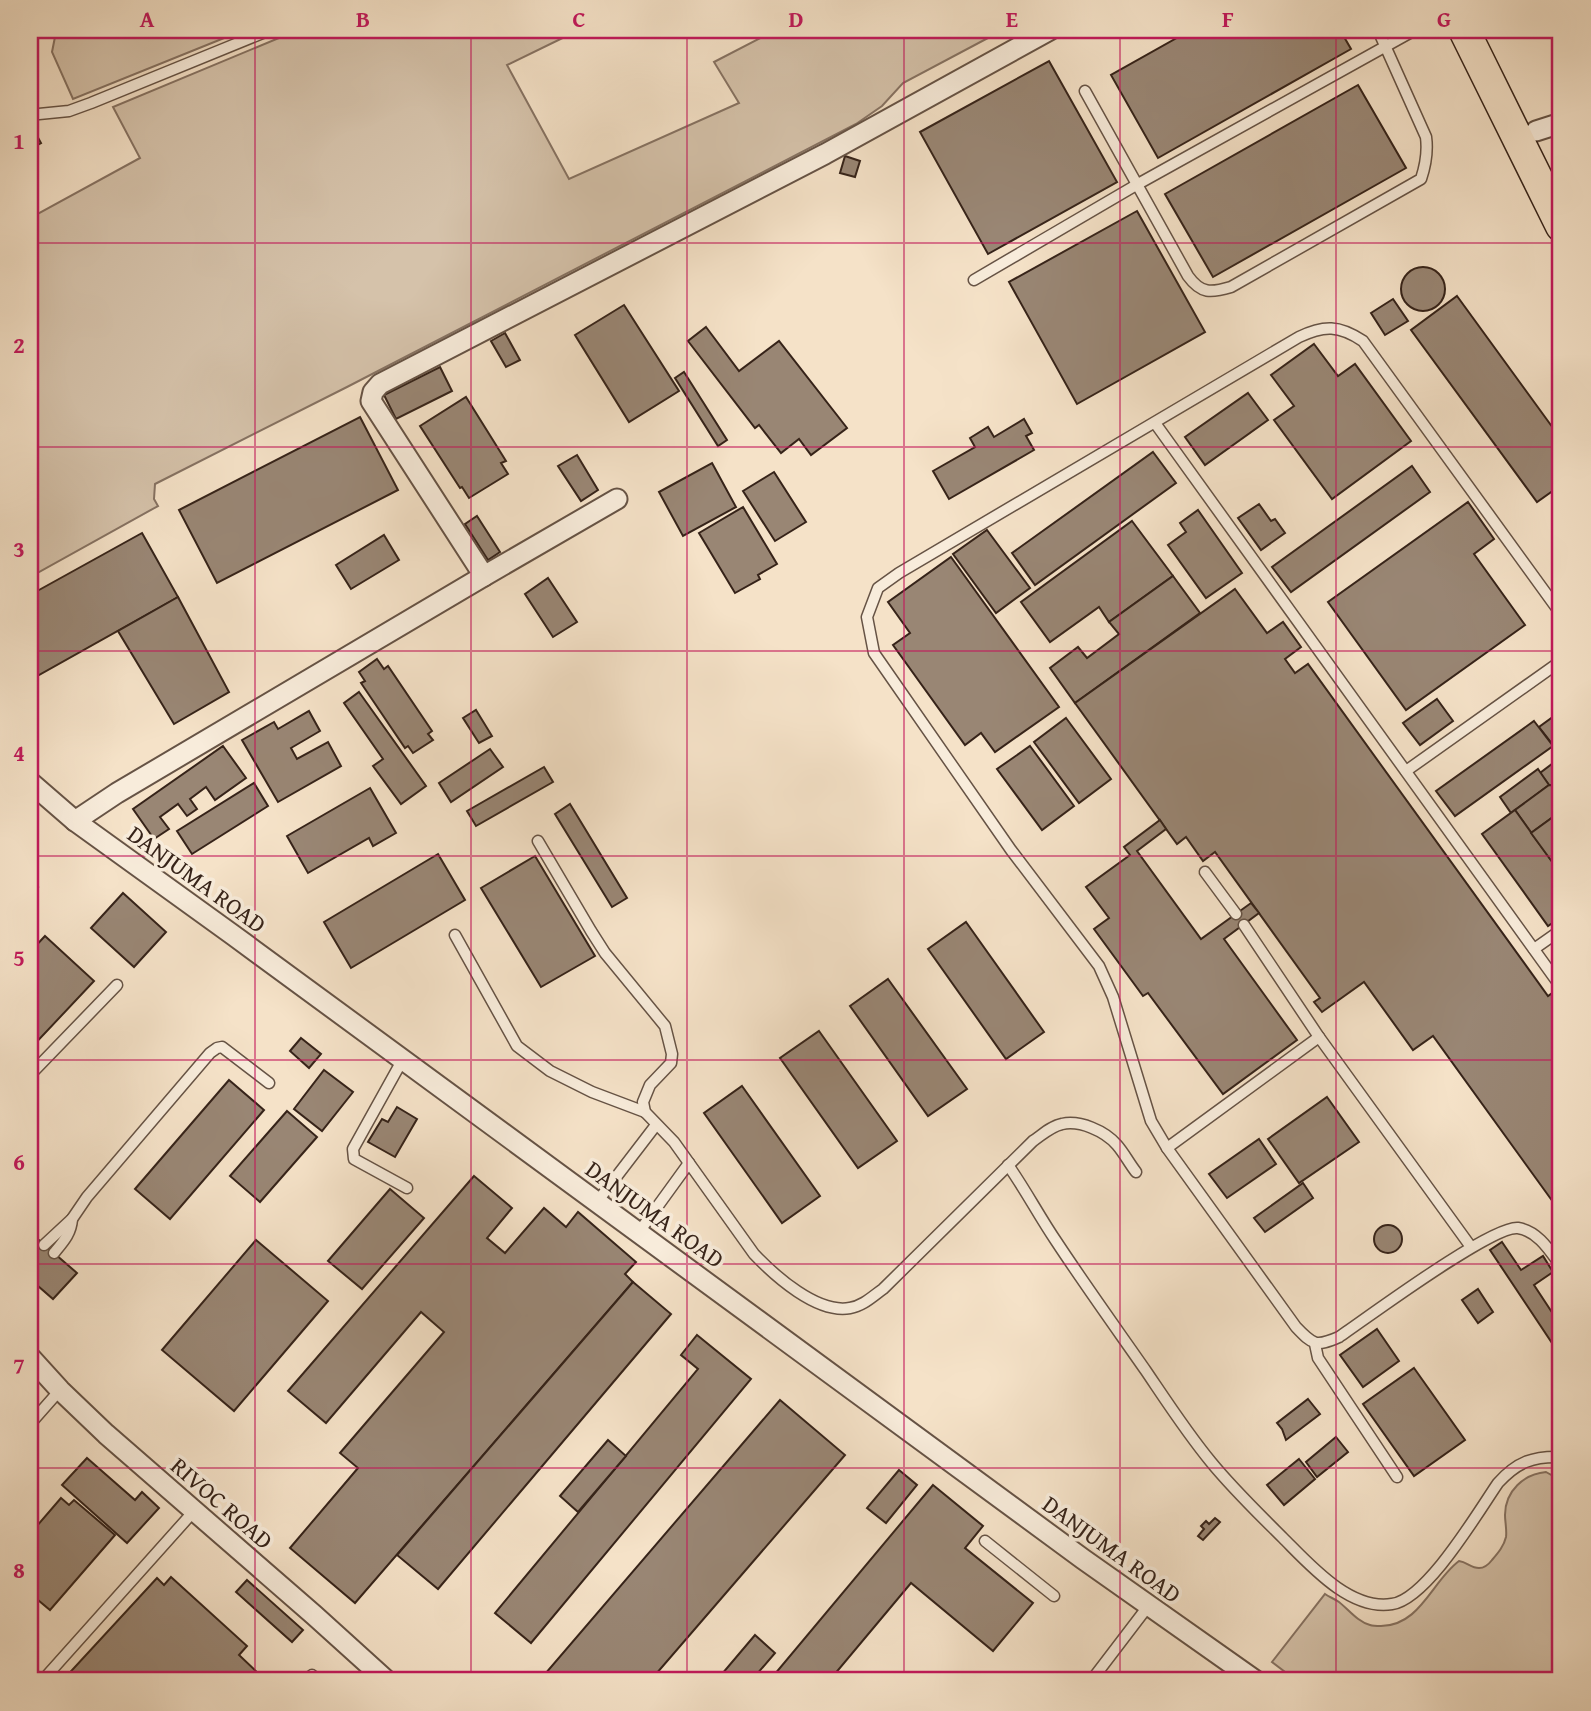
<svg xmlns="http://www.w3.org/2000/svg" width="1591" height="1711" viewBox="0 0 1591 1711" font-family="'Gentium Book Plus',serif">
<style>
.green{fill:#d5c2aa;stroke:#867262;stroke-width:2}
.building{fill:#998674;stroke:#362319;stroke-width:2}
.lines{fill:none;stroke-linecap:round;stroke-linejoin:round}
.lane-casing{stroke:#665345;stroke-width:13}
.street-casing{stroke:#665345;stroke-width:23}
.primary-casing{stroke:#362319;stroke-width:33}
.lane{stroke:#f8ecdb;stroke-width:10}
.street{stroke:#f8ecdb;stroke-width:19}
.primary{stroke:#f5e2c8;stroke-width:30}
.grid{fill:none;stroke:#c2185b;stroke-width:2;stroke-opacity:0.55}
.labels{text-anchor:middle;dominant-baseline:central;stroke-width:7;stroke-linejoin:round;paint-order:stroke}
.street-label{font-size:24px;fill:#362319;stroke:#f8ecdb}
.neatline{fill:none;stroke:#c2185b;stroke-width:2.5}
.grid-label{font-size:23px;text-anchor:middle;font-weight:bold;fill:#c2185b}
</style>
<rect width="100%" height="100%" fill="#f5e2c8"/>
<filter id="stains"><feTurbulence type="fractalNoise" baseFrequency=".00286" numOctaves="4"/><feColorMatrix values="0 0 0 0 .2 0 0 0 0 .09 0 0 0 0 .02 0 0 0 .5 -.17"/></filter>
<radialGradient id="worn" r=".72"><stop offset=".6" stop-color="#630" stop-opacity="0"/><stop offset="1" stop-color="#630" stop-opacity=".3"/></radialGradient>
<g class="green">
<polygon points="67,30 244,30 73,99 52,52 55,37"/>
<polygon points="298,30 579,30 507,65 569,179 739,103 714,62 776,30 1003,30 903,83 882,106 856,124 347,387 155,484 154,499 158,506 30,577 30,218 140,158 113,107"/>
<path d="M1546 1472 1553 1476 1561 1488V1681H1297L1272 1662 1325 1594C1329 1597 1335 1599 1339 1602 1349 1610 1358 1622 1370 1625 1373 1626 1378 1626 1381 1626 1420 1626 1432 1581 1459 1561 1467 1562 1471 1568 1479 1568 1485 1568 1489 1564 1492 1560 1498 1553 1504 1546 1506 1537 1507 1530 1505 1522 1505 1515 1505 1491 1524 1474 1546 1472Z"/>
</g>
<g class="building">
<polygon points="708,30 724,30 711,36"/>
<polygon points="1191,30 1340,30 1351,49 1158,158 1111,75"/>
<polygon points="1549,30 1561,30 1561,63"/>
<polygon points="1049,61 1117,182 988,254 920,132"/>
<polygon points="1358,85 1406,168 1213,277 1165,194"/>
<polygon points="30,123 41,143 30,149"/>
<polygon points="845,156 860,161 855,177 840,173"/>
<polygon points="1137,211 1205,332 1077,404 1009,282"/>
<circle cx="1423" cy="289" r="22"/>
<polygon points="1457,296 1561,439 1561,485 1537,502 1411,330"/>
<polygon points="1393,299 1408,321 1385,335 1371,313"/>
<polygon points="624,305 679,391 629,422 575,335"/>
<polygon points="706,327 739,371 779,341 847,428 811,455 799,439 781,453 759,425 755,428 688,341"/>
<polygon points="505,333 520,360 506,367 491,341"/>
<polygon points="1314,344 1338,376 1355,364 1411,441 1332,499 1274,420 1294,406 1271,375"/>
<polygon points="440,367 452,391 396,419 384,395"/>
<polygon points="684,372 727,440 718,446 675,378"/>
<polygon points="1248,393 1268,420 1205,465 1185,437"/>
<polygon points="466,397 506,461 501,463 508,474 469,498 462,487 460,488 420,426"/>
<polygon points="360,417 398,490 217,583 179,510"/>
<polygon points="1024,419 1032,433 1026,436 1034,450 949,499 933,471 975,447 970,438 988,427 994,437"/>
<polygon points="1153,452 1176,483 1035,585 1012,553"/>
<polygon points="577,455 598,490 581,501 558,466"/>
<polygon points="712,463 736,507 683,536 659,492"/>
<polygon points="1412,466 1430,492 1291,592 1272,567"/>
<polygon points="774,472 806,522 775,541 743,491"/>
<polygon points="1468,502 1494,539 1474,554 1525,625 1406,710 1328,602"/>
<polygon points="1259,504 1271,521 1275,519 1285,533 1261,550 1238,518"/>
<polygon points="743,507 777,564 758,575 760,579 735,593 699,533"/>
<polygon points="1198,510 1242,573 1206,598 1168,545 1186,532 1180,523"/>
<polygon points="477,516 500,552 488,560 465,524"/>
<polygon points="1132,521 1173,576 1109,622 1099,607 1050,642 1021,602"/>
<polygon points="987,530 1030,588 996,613 953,554"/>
<polygon points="142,533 178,597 30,680 30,595"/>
<polygon points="384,535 399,560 351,589 336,565"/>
<polygon points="951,557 1059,707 995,752 981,733 965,745 893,645 910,633 888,602"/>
<polygon points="1173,576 1200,613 1075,703 1050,668 1078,647 1087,658 1119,634 1109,622"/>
<polygon points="548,578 577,622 553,637 525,594"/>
<polygon points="1235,589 1267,633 1283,622 1301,647 1285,659 1295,673 1308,664 1548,996 1555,991 1561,1000 1561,1213 1433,1036 1413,1050 1364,982 1322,1012 1314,1002 1320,998 1215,852 1203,861 1186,837 1177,844 1075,703"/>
<polygon points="178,597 229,692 174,724 118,631"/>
<polygon points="377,659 384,669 388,666 432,731 428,734 433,740 413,753 408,746 405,748 361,683 365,681 359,672"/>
<polygon points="359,692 426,786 401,804 373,766 383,759 344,703"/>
<polygon points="1437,699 1453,721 1420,745 1403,723"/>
<polygon points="476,710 492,736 479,743 463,718"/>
<polygon points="309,711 320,731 291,748 297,759 328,742 341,766 278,802 242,740 274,722 278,729"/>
<polygon points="1561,711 1561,747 1557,750 1539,727"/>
<polygon points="1066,718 1111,779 1079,803 1034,742"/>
<polygon points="1534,721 1553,746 1455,816 1436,791"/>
<polygon points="223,746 246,778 215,800 206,787 190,799 197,809 187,816 178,804 160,817 169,829 154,839 133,809"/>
<polygon points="1030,746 1074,806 1042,830 997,769"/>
<polygon points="490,749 503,767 451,802 439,783"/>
<polygon points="1561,757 1561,783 1558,786 1549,785 1540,773"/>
<polygon points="544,767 553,782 476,826 467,811"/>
<polygon points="1538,769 1549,785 1511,813 1500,797"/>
<polygon points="254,783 268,806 192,854 177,831"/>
<polygon points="1549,785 1558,786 1561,791 1561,811 1531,833 1515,810"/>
<polygon points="370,788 396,833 373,846 369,838 308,873 287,836"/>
<polygon points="570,804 627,898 612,907 555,814"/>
<polygon points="1515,810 1561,874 1561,917 1548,926 1482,834"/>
<polygon points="1553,817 1561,827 1561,874 1531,833"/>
<polygon points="1160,820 1166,829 1137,851 1201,939 1251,903 1259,913 1224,939 1297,1040 1223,1094 1148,993 1143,996 1094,929 1109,918 1086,887 1130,855 1124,847"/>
<polygon points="438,854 465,900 351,968 324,922"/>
<polygon points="535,856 595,956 541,987 481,888"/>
<polygon points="30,880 38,887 30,896"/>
<polygon points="123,893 166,932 134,967 91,928"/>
<polygon points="966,922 1044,1032 1006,1059 928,949"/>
<polygon points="45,936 94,981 30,1049 30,952"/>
<polygon points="888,979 967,1089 928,1116 850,1006"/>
<polygon points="819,1031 897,1141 858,1168 780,1058"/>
<polygon points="301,1038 321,1054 309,1068 290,1051"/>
<polygon points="324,1070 353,1092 322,1131 294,1109"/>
<polygon points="229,1080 264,1110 170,1219 135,1189"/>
<polygon points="742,1086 820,1196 782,1223 704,1113"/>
<polygon points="1327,1097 1359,1142 1299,1183 1268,1139"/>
<polygon points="397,1107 417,1119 395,1157 368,1142 382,1119 388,1122"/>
<polygon points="287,1111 317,1137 260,1202 230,1176"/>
<polygon points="1259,1139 1276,1164 1227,1198 1209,1174"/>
<polygon points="474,1176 512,1208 487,1238 505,1253 544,1208 566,1227 578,1212 636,1262 625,1274 633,1282 355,1603 290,1548 358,1468 340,1453 444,1332 421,1312 326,1423 288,1391"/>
<polygon points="1303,1183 1313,1198 1265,1232 1254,1218"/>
<polygon points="390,1189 424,1218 362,1289 328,1261"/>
<circle cx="1388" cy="1239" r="14"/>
<polygon points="33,1235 77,1273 53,1299 30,1279 30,1238"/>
<polygon points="256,1240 328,1301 234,1411 162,1350"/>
<polygon points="1502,1242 1521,1270 1543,1256 1553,1272 1534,1285 1561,1326 1560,1355 1490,1250"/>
<polygon points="633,1282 671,1314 438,1589 397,1555"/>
<polygon points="1478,1289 1493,1312 1478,1323 1462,1300"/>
<polygon points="1377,1329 1399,1361 1363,1387 1340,1355"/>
<polygon points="697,1335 751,1379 531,1643 495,1613 698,1369 681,1355"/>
<polygon points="1414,1368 1465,1440 1414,1476 1363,1404"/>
<polygon points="1308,1399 1320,1414 1286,1440 1282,1429 1277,1423"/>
<polygon points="780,1400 845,1455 650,1681 539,1681"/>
<polygon points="1336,1437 1348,1452 1317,1477 1306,1462"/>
<polygon points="608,1440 626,1456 578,1512 560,1496"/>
<polygon points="87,1458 135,1500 142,1492 159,1508 127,1543 62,1485"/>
<polygon points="1299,1459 1315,1479 1284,1505 1267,1485"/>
<polygon points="899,1470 917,1485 886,1523 867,1508"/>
<polygon points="933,1485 983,1526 965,1548 1033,1603 993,1651 911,1583 829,1681 769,1681"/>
<polygon points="61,1498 69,1505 74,1500 115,1535 50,1610 32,1595 30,1598 30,1534"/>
<polygon points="1215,1518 1220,1522 1203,1540 1198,1536 1204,1529 1201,1526 1206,1521 1209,1524"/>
<polygon points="171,1577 247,1646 239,1655 260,1675 254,1681 62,1681 157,1578 164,1585"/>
<polygon points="247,1580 303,1630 292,1642 236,1592"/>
<polygon points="755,1635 775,1653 751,1681 716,1681"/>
</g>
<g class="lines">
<g class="lane-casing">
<g id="lane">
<path d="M1085 91 1188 276C1201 294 1211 293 1231 287L1421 179C1426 164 1428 152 1426 137L1378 30"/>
<polyline points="39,114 69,111 91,103 270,30"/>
<polyline points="974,280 1138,184 1415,30"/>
<polyline points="1155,423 1561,987"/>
<path d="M1561 614 1363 341C1339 325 1324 325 1299 337L899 573 878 588 867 617 874 653 1011 850 1099 966 1113 997 1151 1121 1167 1148 1296 1327C1313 1345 1316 1347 1339 1337 1367 1318 1492 1225 1518 1228 1538 1231 1550 1251 1561 1266"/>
<polyline points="1406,771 1561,661"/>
<path d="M538 841 591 931 605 953 665 1026 672 1054 671 1063 650 1085 643 1102 645 1112 674 1142 754 1254C775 1276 817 1314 850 1308 863 1306 873 1296 883 1289L1033 1141C1042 1135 1051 1126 1062 1124 1080 1120 1105 1131 1117 1145 1124 1153 1129 1163 1136 1172"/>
<polyline points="1205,872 1236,914"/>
<polyline points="1244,925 1319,1037 1471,1247"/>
<polyline points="455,935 517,1046 550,1071 592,1092 645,1112"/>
<polyline points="1534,949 1561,930"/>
<polyline points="403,1059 353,1149 354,1159 407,1188"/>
<polyline points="30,1075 117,985"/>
<polyline points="1167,1148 1319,1037"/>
<path d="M1008 1165C1025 1189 1039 1216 1056 1241 1085 1285 1116 1328 1146 1371 1167 1402 1187 1433 1211 1462 1233 1489 1259 1514 1283 1538 1310 1565 1350 1611 1392 1604 1427 1599 1478 1512 1498 1483 1517 1462 1533 1456 1561 1457"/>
<polyline points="597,1202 656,1125"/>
<polyline points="639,1232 689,1163"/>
<polyline points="44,1245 72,1219 87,1197 210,1053 217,1048 222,1047 269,1083"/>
<path d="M54 1253C63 1242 71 1234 72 1219"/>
<polyline points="30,1282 31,1280"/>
<polyline points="1315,1344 1318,1358 1397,1477"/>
<polyline points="30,1424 60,1390"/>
<polyline points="985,1541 1054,1596"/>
<polyline points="312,1675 318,1681"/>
<polyline points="42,1681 194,1511"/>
<polyline points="1091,1681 1149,1605"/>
</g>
</g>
<g class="street-casing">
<g id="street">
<polyline points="1536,131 1561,123"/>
<polyline points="484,576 371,401 373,392 380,384 825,154 1050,30"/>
<polyline points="30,782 75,821 233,935 1083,1559 1256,1681"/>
<polyline points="75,821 117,793 484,576 617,499"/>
<polyline points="30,1357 60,1390 106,1434 314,1615 387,1681"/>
</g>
</g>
<g class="primary-casing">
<polyline id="primary" points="1464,30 1561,226"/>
</g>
<use href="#lane" class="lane"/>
<use href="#street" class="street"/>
<use href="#primary" class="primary"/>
</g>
<path class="grid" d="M255 30V1681M471 30V1681M687 30V1681M904 30V1681M1120 30V1681M1336 30V1681M30 243H1561M30 447H1561M30 651H1561M30 856H1561M30 1060H1561M30 1264H1561M30 1468H1561"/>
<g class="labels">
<g class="street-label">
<text transform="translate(197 879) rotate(36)">DANJUMA ROAD</text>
<text transform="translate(655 1214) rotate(36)">DANJUMA ROAD</text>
<text transform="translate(222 1503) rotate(41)">RIVOC ROAD</text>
<text transform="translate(1112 1549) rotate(36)">DANJUMA ROAD</text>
</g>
</g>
<rect width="1591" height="1711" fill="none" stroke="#f5e2c8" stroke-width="77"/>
<rect x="38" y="38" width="1514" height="1634" class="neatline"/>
<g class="grid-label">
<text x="147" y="27">A</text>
<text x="363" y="27">B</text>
<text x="579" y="27">C</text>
<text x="796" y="27">D</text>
<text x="1012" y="27">E</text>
<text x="1228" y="27">F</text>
<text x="1444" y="27">G</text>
<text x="19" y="149">1</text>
<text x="19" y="353">2</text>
<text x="19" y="557">3</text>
<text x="19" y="761">4</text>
<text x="19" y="966">5</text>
<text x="19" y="1170">6</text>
<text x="19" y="1374">7</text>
<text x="19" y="1578">8</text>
</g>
<rect width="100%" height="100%" filter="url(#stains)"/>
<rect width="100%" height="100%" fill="url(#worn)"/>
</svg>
